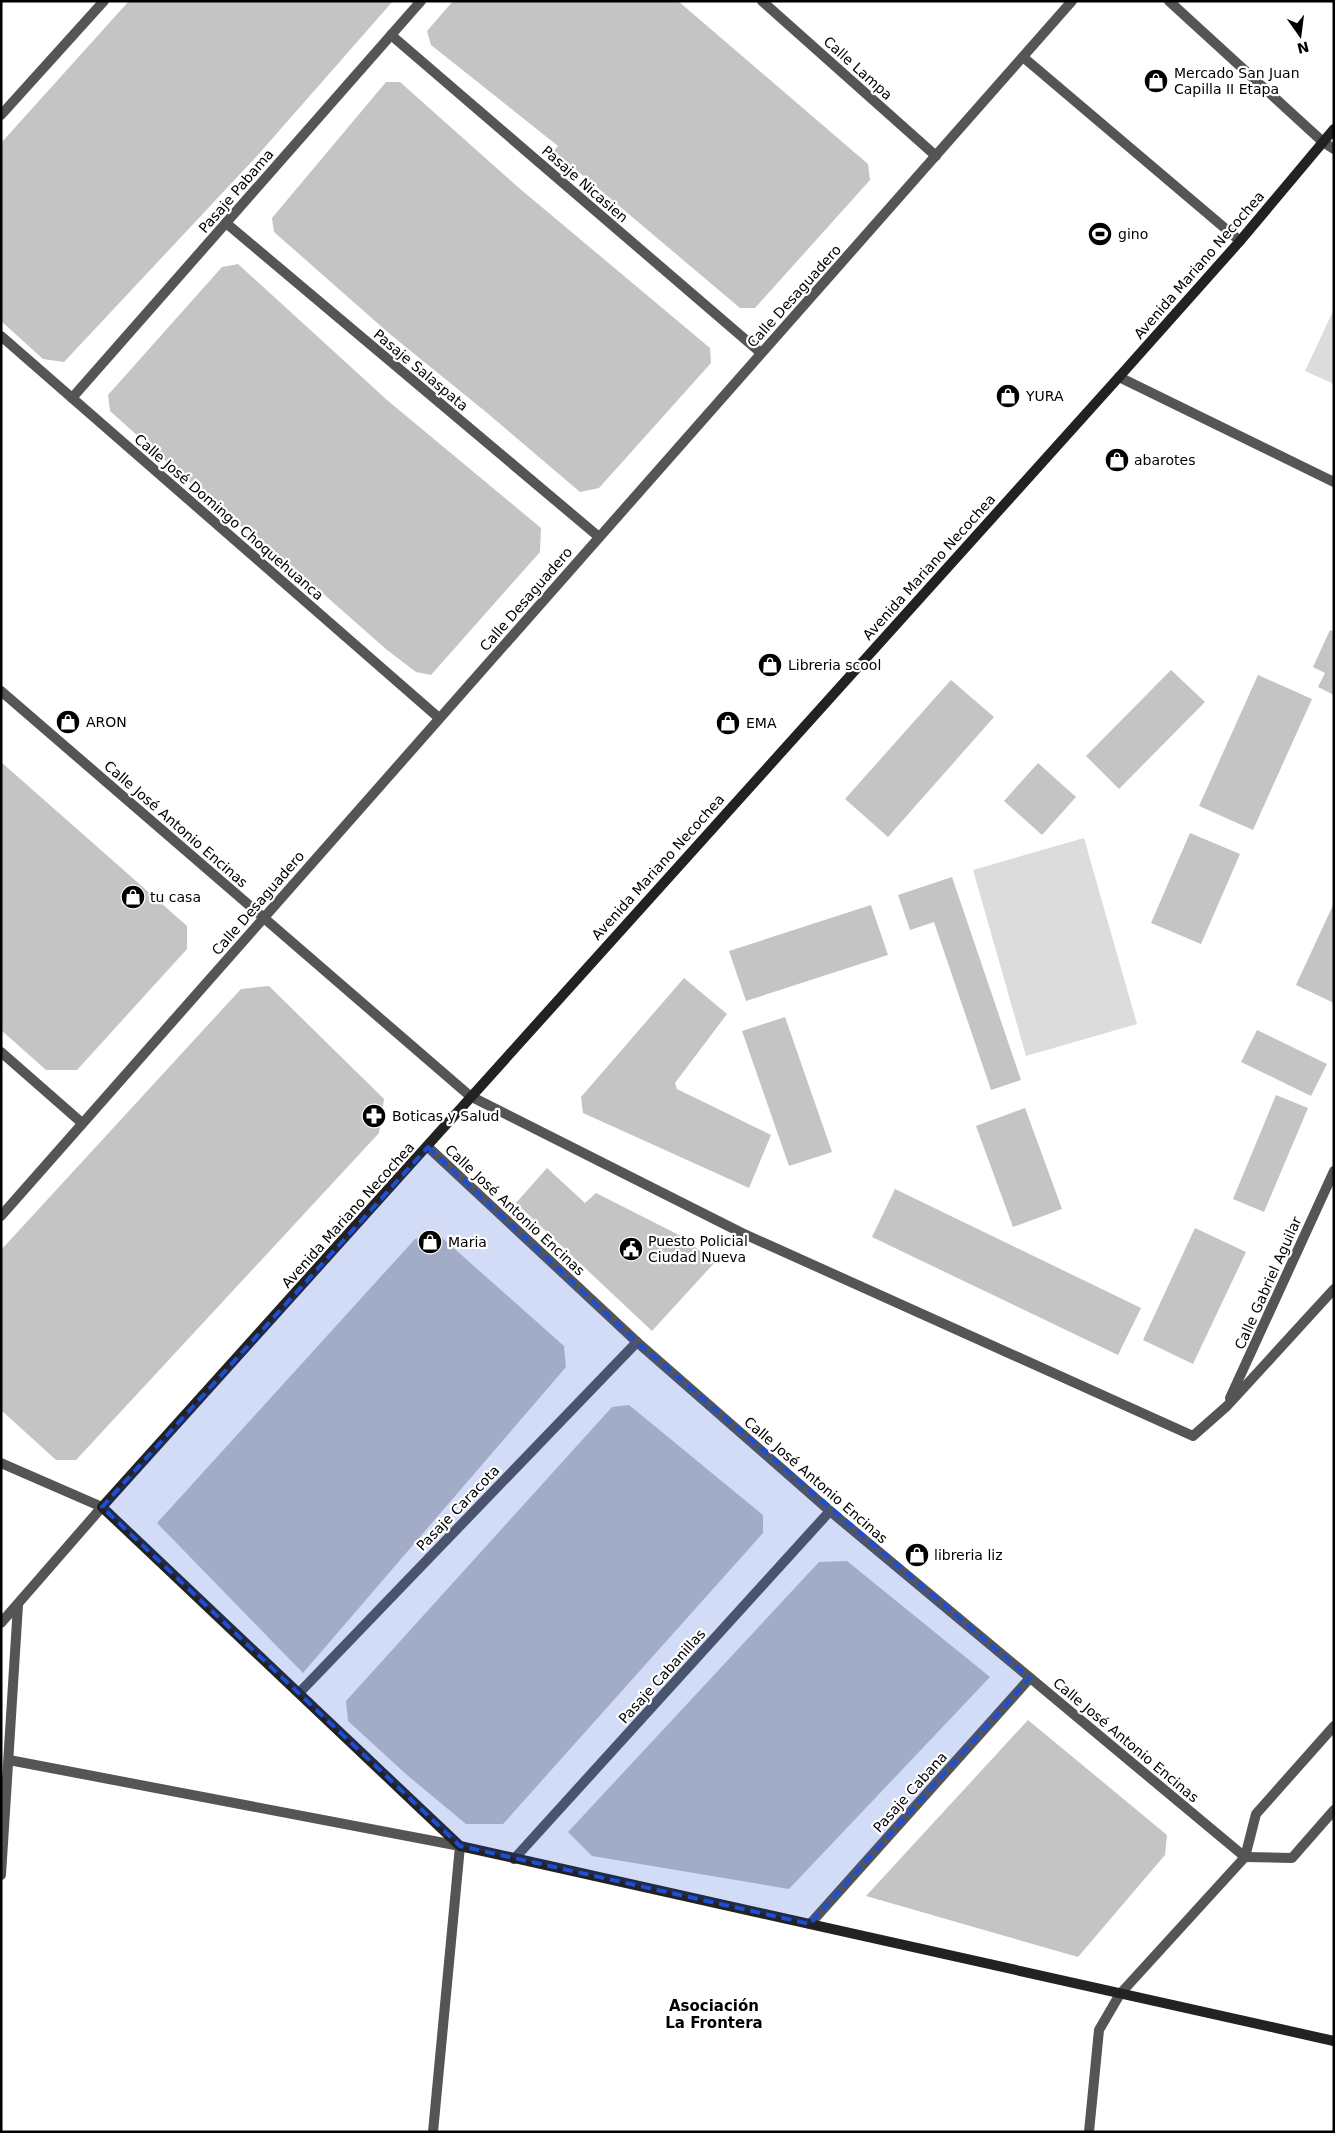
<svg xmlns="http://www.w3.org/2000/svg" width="1335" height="2133" viewBox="0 0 1335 2133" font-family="'DejaVu Sans',sans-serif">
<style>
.green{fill:#dcdcdc}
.building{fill:#c4c4c4}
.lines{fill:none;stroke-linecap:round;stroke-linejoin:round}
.minor{stroke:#555;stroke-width:10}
.tertiary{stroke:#555;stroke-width:10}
.secondary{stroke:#222;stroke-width:10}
.marked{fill:#1d4ed8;fill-opacity:0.2;stroke:#1d4ed8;stroke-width:4;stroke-dasharray:10 6;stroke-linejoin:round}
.labels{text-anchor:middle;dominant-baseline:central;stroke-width:4.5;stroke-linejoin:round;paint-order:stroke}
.street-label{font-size:14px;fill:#000;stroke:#fff}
.poi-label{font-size:14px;fill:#000;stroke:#fff;text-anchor:start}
.neighbourhood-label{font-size:15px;font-weight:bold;fill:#000;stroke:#fff}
</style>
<rect width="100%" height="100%" fill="#fff"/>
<g class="green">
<polygon points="1334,309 1334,384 1305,371"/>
<polygon points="1084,838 1137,1024 1026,1056 973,870"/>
</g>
<g class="building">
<polygon points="129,1 393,1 257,156 64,362 43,359 1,321 1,143"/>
<polygon points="453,1 678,1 868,164 870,180 755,308 740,308 554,151 558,146 431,45 427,31"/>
<polygon points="386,82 400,82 519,188 710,348 711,363 599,488 580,492 486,412 391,335 274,232 272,218"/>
<polygon points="238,264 387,400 541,528 540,552 431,675 416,672 387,650 293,567 225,514 110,411 108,395 222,267"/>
<polygon points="1330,630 1334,632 1334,695 1318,687 1325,673 1313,667"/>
<polygon points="1171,670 1205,702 1119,789 1086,756"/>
<polygon points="1258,675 1312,699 1253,830 1199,806"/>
<polygon points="951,680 994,717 888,837 845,799"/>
<polygon points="1,762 187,926 187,949 77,1070 46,1070 1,1030"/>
<polygon points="1038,763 1076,797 1042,835 1004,801"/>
<polygon points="1190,833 1240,854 1201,944 1151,923"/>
<polygon points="952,877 1021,1080 991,1090 934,922 910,930 898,895"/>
<polygon points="1334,903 1334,1003 1296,985"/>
<polygon points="871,905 888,955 746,1001 729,951"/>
<polygon points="684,978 727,1014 675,1083 677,1089 771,1135 749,1188 583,1113 581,1097"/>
<polygon points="269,986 384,1099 379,1133 76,1460 56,1460 1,1410 1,1250 241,989"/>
<polygon points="785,1017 832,1152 789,1166 742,1031"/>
<polygon points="1257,1030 1327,1064 1311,1096 1241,1062"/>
<polygon points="1276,1095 1308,1108 1264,1212 1233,1199"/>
<polygon points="1025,1108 1062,1209 1013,1227 976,1126"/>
<polygon points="547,1168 585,1203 596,1193 679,1235 715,1262 652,1331 516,1203"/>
<polygon points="895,1189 1141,1308 1118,1355 872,1237"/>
<polygon points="1195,1228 1246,1252 1193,1364 1143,1340"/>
<polygon points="439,1235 564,1346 566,1367 303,1673 157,1523 415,1239"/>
<polygon points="629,1405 763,1515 763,1533 503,1824 466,1824 407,1775 348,1721 346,1701 612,1407"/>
<polygon points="847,1561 990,1677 789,1889 592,1856 568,1832 819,1562"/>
<polygon points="1028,1720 1167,1835 1165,1855 1078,1957 866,1896"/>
</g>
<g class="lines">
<g class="minor">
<polyline points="762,1 936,156"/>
<polyline points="1169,1 1323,142 1334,149"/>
<polyline points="391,35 761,353"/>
<polyline points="1023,57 1240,241"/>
<polyline points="1,115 104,1"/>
<polyline points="226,223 599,537"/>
<polyline points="1,336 439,718"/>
<polyline points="1119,377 1334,482"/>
<polyline points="72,398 421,1"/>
<polyline points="1,691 470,1096 742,1233 1193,1436 1227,1406 1334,1289"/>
<polyline points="1,1052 82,1123"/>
<polyline points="428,1147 637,1342 830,1511 1245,1857"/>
<polyline points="1,1216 1072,1"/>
<polyline points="1230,1398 1334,1171"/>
<polyline points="1,1463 102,1507"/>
<polyline points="299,1693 637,1342"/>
<polyline points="9,1760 460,1846 433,2132"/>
<polyline points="1245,1857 1292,1858 1334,1810"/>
<polyline points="514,1859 830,1511"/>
<polyline points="1,1875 18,1605"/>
<polyline points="810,1924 1030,1678"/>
<polyline points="1089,2132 1099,2030 1120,1994 1245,1857 1256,1814 1334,1726"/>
</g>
<polyline class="tertiary" points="1,1623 102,1507"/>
<polyline class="secondary" points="1334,129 1240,241 1119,377 102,1507 460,1846 1334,2041"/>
</g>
<path class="marked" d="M428 1147 637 1342 1030 1678 810 1924 460 1846 102 1507Z"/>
<defs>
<g id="shop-disc" transform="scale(1.25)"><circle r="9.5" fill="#000" stroke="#fff"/><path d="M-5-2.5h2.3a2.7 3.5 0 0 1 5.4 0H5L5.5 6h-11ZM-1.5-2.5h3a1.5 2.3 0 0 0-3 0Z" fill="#fff"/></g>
<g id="stadium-disc" transform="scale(1.25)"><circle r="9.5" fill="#000" stroke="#fff"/><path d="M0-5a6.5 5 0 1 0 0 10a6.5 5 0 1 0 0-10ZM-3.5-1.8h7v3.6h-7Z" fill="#fff"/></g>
<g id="pharmacy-disc" transform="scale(1.25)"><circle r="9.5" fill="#000" stroke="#fff"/><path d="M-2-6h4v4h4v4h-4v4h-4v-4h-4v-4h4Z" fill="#fff"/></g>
<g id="civic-disc" transform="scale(1.25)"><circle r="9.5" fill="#000" stroke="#fff"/><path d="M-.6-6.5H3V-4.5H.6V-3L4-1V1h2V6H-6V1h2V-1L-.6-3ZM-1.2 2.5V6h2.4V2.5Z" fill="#fff"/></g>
</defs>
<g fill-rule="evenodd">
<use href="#shop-disc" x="1156" y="81"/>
<use href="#stadium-disc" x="1100" y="234"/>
<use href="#shop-disc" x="1008" y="396"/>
<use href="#shop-disc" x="1117" y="460"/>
<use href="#shop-disc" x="770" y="665"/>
<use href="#shop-disc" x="68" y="722"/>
<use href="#shop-disc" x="728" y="723"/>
<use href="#shop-disc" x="133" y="897"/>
<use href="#pharmacy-disc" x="374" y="1116"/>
<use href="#shop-disc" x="430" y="1242"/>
<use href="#civic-disc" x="631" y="1249"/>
<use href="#shop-disc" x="917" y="1555"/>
</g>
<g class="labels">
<g class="street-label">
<text transform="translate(858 68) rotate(42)">Calle Lampa</text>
<text transform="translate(585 184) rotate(41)">Pasaje Nicasien</text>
<text transform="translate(236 191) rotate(-49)">Pasaje Pabama</text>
<text transform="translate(1199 265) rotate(-49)">Avenida Mariano Necochea</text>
<text transform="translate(794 296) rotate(-48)">Calle Desaguadero</text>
<text transform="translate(421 370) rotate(40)">Pasaje Salaspata</text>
<text transform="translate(229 517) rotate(41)">Calle José Domingo Choquehuanca</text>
<text transform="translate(929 567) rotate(-48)">Avenida Mariano Necochea</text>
<text transform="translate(526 599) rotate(-49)">Calle Desaguadero</text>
<text transform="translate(176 824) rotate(41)">Calle José Antonio Encinas</text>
<text transform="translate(658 867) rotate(-48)">Avenida Mariano Necochea</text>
<text transform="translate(258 903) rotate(-49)">Calle Desaguadero</text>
<text transform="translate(515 1210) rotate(43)">Calle José Antonio Encinas</text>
<text transform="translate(348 1215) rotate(-48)">Avenida Mariano Necochea</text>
<text transform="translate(1268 1283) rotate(-66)">Calle Gabriel Aguilar</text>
<text transform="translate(816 1480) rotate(41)">Calle José Antonio Encinas</text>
<text transform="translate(458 1508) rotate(-46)">Pasaje Caracota</text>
<text transform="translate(662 1676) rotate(-48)">Pasaje Cabanillas</text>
<text transform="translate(1126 1740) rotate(40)">Calle José Antonio Encinas</text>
<text transform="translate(910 1792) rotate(-48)">Pasaje Cabana</text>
</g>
<g class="poi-label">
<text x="1174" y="73">Mercado San Juan<tspan x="1174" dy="16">Capilla II Etapa</tspan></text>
<text x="1118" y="234">gino</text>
<text x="1026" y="396">YURA</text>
<text x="1134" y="460">abarotes</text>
<text x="788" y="665">Libreria scool</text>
<text x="86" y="722">ARON</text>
<text x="746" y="723">EMA</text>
<text x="150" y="897">tu casa</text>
<text x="392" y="1116">Boticas y Salud</text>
<text x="648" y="1241">Puesto Policial<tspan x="648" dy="16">Ciudad Nueva</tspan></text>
<text x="448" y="1242">Maria</text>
<text x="934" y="1555">libreria liz</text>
</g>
<g class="neighbourhood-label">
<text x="714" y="2006">Asociación<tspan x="714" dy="17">La Frontera</tspan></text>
</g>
</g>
<rect width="1335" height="2133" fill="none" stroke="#000000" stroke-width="5"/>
<g transform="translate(1300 35) rotate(166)" stroke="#ffffff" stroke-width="4" paint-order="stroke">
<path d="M0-4L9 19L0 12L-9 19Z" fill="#000000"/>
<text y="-8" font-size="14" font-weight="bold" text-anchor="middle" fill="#000000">N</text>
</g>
</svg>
